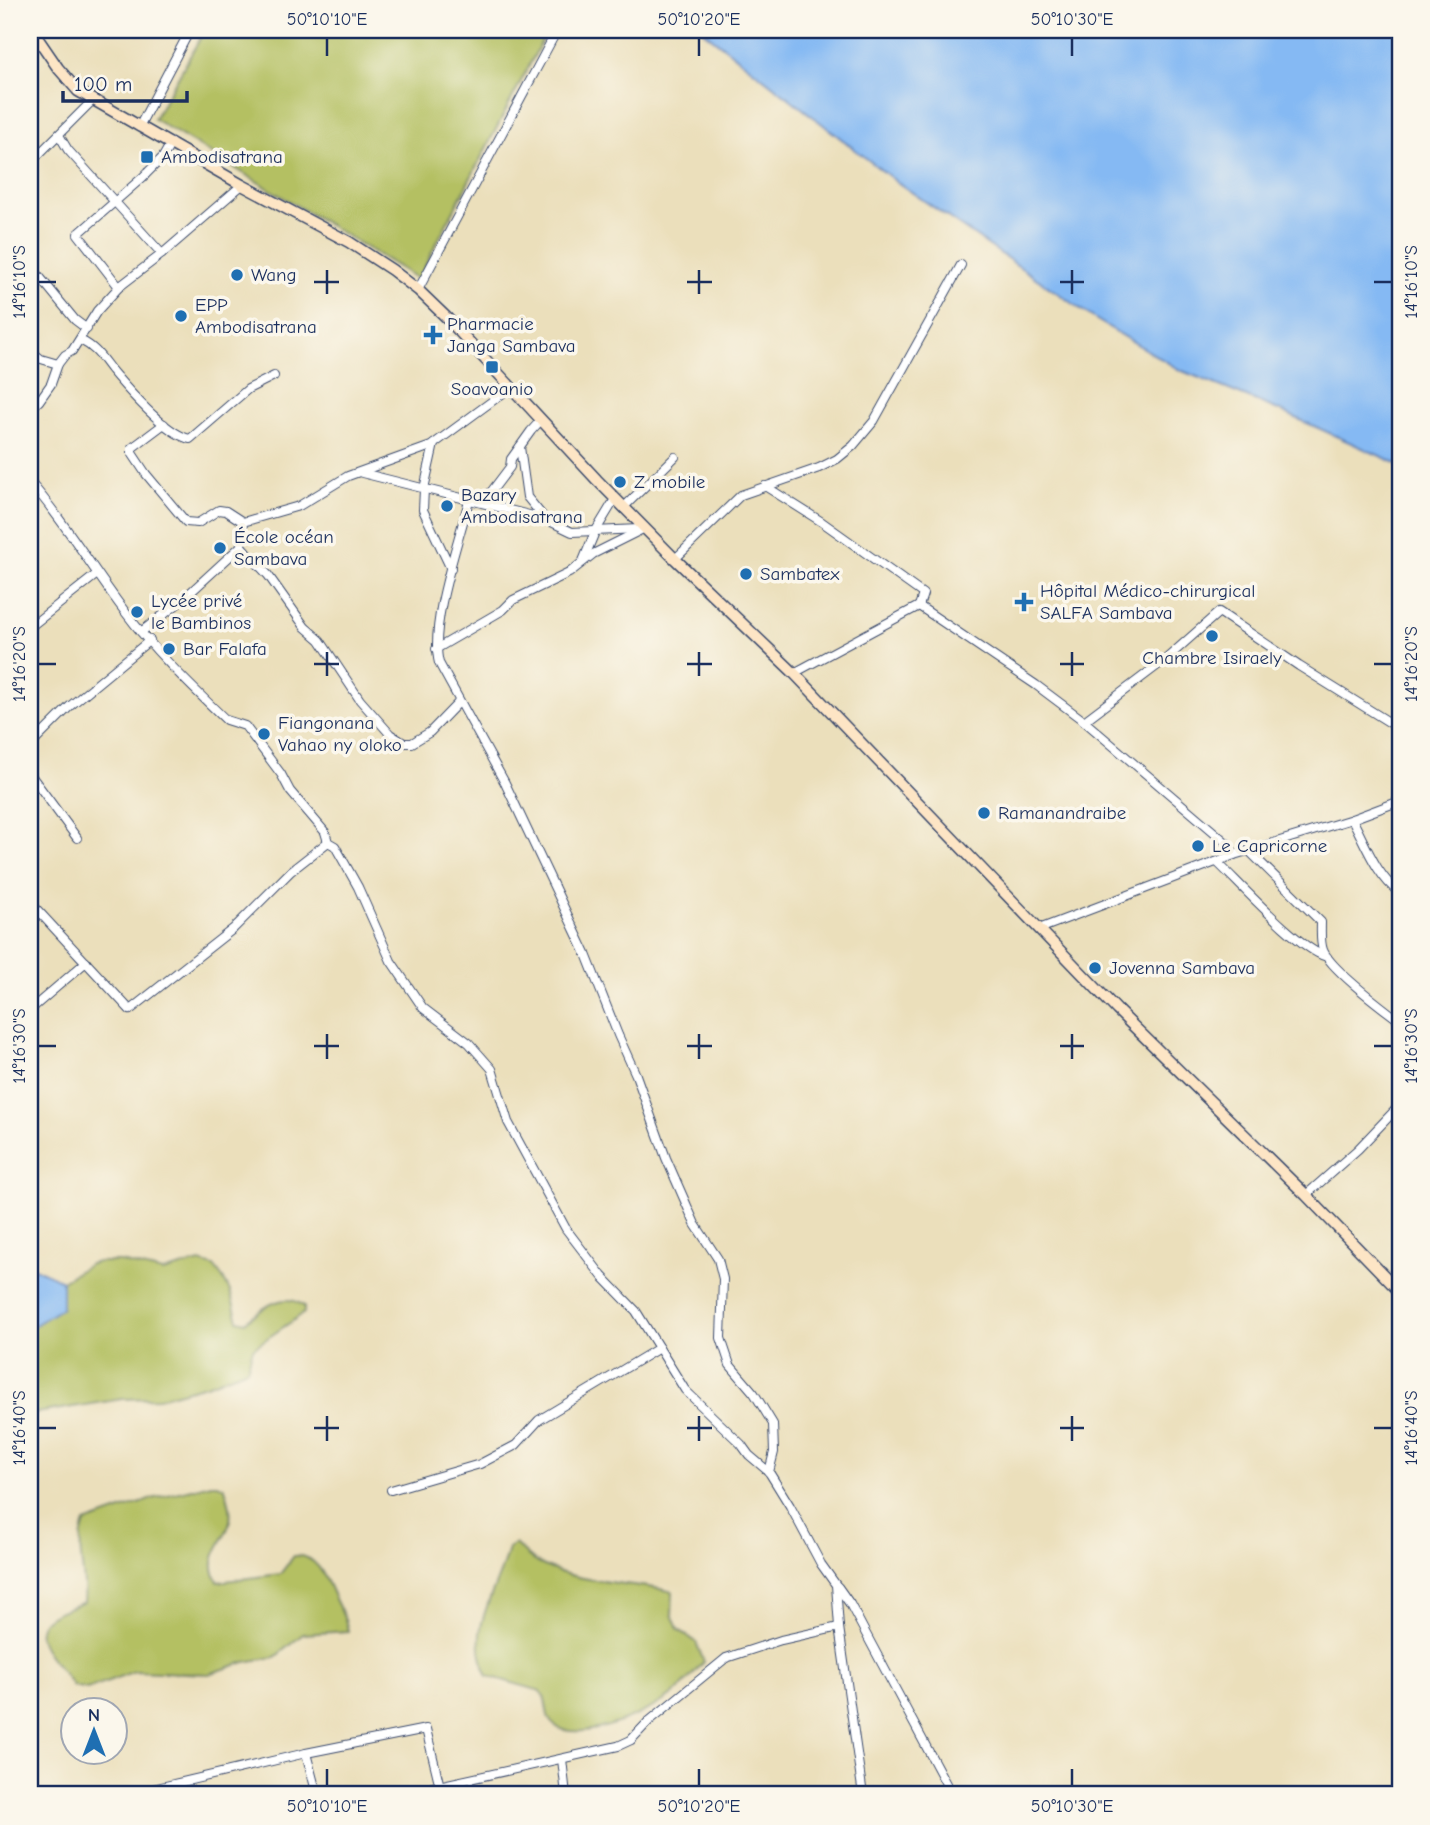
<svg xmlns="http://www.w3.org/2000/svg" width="1430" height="1825" viewBox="0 0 1430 1825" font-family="'Comic Neue',sans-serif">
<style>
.green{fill:#b4c062;stroke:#687860;stroke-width:2}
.water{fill:#85b9f3;stroke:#5074a8;stroke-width:2}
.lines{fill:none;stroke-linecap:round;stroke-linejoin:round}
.minor-casing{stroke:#3a496c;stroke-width:10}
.secondary-casing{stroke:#3a496c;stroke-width:13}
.minor{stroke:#fff;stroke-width:8}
.secondary{stroke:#fde5c5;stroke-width:10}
.ticks{fill:none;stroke:#1b2f5e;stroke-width:2.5}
.poi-dot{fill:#1f6fb2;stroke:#fbf7ec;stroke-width:2.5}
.labels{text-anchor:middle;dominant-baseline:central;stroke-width:7;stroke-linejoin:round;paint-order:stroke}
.poi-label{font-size:19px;fill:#1b2f5e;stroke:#fbf7ec;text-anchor:start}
.neatline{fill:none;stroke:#1b2f5e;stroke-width:2.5}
.ticks-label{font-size:18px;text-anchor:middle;fill:#1b2f5e}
</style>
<rect width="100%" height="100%" fill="#fbf7ec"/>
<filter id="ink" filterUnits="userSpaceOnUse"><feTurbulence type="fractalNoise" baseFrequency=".0143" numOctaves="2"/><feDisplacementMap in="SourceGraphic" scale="14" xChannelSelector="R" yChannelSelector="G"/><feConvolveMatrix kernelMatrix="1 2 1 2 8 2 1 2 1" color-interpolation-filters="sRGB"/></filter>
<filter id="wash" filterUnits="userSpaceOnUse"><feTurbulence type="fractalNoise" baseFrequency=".00686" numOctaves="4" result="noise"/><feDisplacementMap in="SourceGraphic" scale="28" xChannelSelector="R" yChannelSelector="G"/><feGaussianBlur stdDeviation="1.57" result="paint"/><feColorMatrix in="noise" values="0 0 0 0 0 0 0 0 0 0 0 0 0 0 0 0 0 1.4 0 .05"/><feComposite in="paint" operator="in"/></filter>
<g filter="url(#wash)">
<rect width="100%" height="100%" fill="#ebdfbb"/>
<g class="green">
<polygon points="205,30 534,30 543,35 543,39 418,279 154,119"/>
<path d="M98 1262H121L163 1272 200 1262 214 1266 223 1278 230 1291 238 1320 245 1322C262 1309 283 1290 304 1306V1313L253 1348 247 1369 209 1384 159 1398 122 1399 30 1414V1328L62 1308V1281L90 1264Z"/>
<path d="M211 1484H218L225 1488C228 1499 232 1509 230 1521 225 1544 203 1557 218 1582L280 1574 294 1556C318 1552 328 1584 336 1601 341 1612 346 1618 348 1631L303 1634 275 1657 245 1662 209 1674 135 1671 87 1689 73 1686C63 1669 21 1636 49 1617 59 1610 73 1607 84 1602 87 1573 74 1552 85 1523L152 1499Z"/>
<path d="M515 1544C523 1551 531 1560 540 1564 582 1585 629 1581 673 1592L672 1614 678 1629 696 1642 704 1662C695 1671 687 1682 678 1690 657 1710 580 1746 554 1725 544 1718 549 1701 541 1691L488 1676C464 1628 498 1593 508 1548Z"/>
</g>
<g class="water">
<polygon points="702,30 1400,30 1400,465 1276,409 1180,370 1095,319 894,180"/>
<polygon points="30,1266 62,1281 62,1308 30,1328"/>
</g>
</g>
<g filter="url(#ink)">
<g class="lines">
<g class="minor-casing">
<g id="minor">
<polyline points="139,127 190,30"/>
<polyline points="59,135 68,150 162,254"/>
<polyline points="30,163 93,100"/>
<polyline points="30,265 75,320 87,329"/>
<polyline points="119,287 78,234 143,177 163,157 171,143"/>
<polyline points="418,290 554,36 548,30"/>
<path d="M80 340C95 347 101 357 111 370 127 389 166 434 190 439L248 389 274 376"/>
<polyline points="30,350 41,359 58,364"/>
<polyline points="30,409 39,401 51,384 58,364 65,355 72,351 97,311 119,287 162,254 242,185"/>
<path d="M541 420 531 431 511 459 510 467 488 496 469 500C459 541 429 624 439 663L505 783 586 954 618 1035 636 1075 666 1158 695 1224 718 1259 723 1279 721 1338 730 1365 754 1393 773 1424 774 1452 769 1472"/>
<polyline points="164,424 132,448 132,453 146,474 186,522 198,523 219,510 226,511 243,522"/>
<polyline points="434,444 424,489 423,510 451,569"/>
<polyline points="520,447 527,497 545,519 572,532 639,529"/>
<polyline points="362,473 545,519"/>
<path d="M30 482C66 523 93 570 126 613 155 652 191 686 226 720L245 726 281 774 290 791 325 832 328 842 335 846 358 887 391 961 423 1008 469 1043 492 1069 508 1122 566 1229 602 1276 636 1311 685 1390 741 1444 749 1455 769 1472 790 1506 821 1564 836 1585 839 1627 863 1795"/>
<polyline points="765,486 822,522 923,594 919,606"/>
<polyline points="624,507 675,457"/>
<polyline points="241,546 268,575 305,627 320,640 360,700 390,734 404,743 412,743 430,732 459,702"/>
<polyline points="675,559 741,495 819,468 837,459 853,446 874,421 961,265"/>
<polyline points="583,561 595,532 615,499"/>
<polyline points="30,627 97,574"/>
<polyline points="141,632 180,602 241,546 243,522 299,506 348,476 431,446 510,388"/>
<polyline points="436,649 503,610 513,600 569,573 593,554 645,528"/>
<polyline points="794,673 919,606 1036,685 1084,721 1228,844 1234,855"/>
<polyline points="1084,721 1166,659 1219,612 1299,666 1400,729"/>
<polyline points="30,746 70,706 150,640"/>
<polyline points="30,774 77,838"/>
<path d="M1352 819C1365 843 1377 877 1400 893"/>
<path d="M1249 851 1321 922C1321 931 1320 942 1323 950 1330 969 1383 1008 1400 1021"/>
<path d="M1217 862C1241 885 1299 949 1327 957"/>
<polyline points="30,902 130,1010 233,929 291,871 328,842"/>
<polyline points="1039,929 1234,855 1352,819 1400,801"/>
<polyline points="30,1010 86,962"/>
<polyline points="1306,1195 1358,1149 1400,1105"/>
<polyline points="391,1490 480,1464 516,1445 539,1420 659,1348"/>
<polyline points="838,1587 850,1604 952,1795"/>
<polyline points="306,1753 317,1795"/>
<polyline points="562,1759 566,1795"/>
<polyline points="127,1795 306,1753 426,1729 442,1795"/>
<polyline points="398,1795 618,1746 631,1740 648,1722 726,1658 781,1640 839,1627"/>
</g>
</g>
<g class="secondary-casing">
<polyline id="secondary" points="32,30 58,68 78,91 242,185 349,242 392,270 418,290 446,317 597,480 675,559 794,673 1117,1010 1306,1195 1400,1292"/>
</g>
<use href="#minor" class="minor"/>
<use href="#secondary" class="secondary"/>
</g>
</g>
<path class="ticks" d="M327 38V56M699 38V56M1072 38V56M327 270V294M699 270V294M1072 270V294M38 282H56M314 282H339M687 282H712M1060 282H1084M1374 282H1392M327 652V676M699 652V676M1072 652V676M38 664H56M314 664H339M687 664H712M1060 664H1084M1374 664H1392M327 1034V1059M699 1034V1059M1072 1034V1059M38 1046H56M314 1046H339M687 1046H712M1060 1046H1084M1374 1046H1392M327 1416V1441M699 1416V1441M1072 1416V1441M38 1428H56M314 1428H339M687 1428H712M1060 1428H1084M1374 1428H1392M327 1769V1786M699 1769V1786M1072 1769V1786"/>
<g class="poi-dot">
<rect x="140" y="150" width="14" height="14" rx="3.5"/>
<circle cx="237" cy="275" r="7"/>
<circle cx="181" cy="316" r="7"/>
<path d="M429.5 324.5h7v7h7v7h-7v7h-7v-7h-7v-7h7z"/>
<rect x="485" y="360" width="14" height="14" rx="3.5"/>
<circle cx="620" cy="482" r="7"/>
<circle cx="447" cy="506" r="7"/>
<circle cx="220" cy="548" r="7"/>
<circle cx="746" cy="574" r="7"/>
<path d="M1020.5 591.5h7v7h7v7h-7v7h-7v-7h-7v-7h7z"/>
<circle cx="137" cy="612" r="7"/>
<circle cx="1212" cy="636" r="7"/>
<circle cx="169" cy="649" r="7"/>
<circle cx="264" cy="734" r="7"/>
<circle cx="984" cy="813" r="7"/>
<circle cx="1198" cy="846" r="7"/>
<circle cx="1095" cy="968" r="7"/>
</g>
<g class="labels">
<g class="poi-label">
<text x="161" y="157">Ambodisatrana</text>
<text x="251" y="275">Wang</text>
<text x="195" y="305">EPP<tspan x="195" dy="22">Ambodisatrana</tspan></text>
<text x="447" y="324">Pharmacie<tspan x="447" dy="22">Janga Sambava</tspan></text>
<text x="492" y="389" text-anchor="middle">Soavoanio</text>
<text x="634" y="482">Z mobile</text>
<text x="461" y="495">Bazary<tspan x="461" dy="22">Ambodisatrana</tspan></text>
<text x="234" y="537">École océan<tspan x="234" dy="22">Sambava</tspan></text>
<text x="760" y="574">Sambatex</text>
<text x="1040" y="591">Hôpital Médico-chirurgical<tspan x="1040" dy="22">SALFA Sambava</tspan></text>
<text x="151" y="601">Lycée privé<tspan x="151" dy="22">le Bambinos</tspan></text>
<text x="183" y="649">Bar Falafa</text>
<text x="1212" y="658" text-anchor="middle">Chambre Isiraely</text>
<text x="278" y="723">Fiangonana<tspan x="278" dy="22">Vahao ny oloko</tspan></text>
<text x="998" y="813">Ramanandraibe</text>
<text x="1212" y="846">Le Capricorne</text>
<text x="1109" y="968">Jovenna Sambava</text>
</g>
</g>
<rect width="1430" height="1825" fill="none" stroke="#fbf7ec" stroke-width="77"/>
<g transform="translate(94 1731)"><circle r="33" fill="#fbf7ec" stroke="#a1a7b3" stroke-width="2"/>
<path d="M0-5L12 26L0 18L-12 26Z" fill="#1f6fb2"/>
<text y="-10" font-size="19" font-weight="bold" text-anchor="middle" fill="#1b2f5e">N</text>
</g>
<path d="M63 91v10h124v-10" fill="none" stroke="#1b2f5e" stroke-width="3.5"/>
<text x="74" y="91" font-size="21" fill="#1b2f5e" stroke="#fbf7ec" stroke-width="5" paint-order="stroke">100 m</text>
<rect x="38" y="38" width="1354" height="1748" class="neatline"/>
<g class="ticks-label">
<text x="327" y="25">50°10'10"E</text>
<text x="699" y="25">50°10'20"E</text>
<text x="1072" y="25">50°10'30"E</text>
<text transform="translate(19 282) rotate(-90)" y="6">14°16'10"S</text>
<text transform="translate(1411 282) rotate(-90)" y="6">14°16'10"S</text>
<text transform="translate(19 664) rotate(-90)" y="6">14°16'20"S</text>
<text transform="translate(1411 664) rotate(-90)" y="6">14°16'20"S</text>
<text transform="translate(19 1046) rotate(-90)" y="6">14°16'30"S</text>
<text transform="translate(1411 1046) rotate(-90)" y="6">14°16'30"S</text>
<text transform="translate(19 1428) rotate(-90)" y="6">14°16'40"S</text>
<text transform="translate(1411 1428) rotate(-90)" y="6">14°16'40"S</text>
<text x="327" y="1812">50°10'10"E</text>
<text x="699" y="1812">50°10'20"E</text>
<text x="1072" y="1812">50°10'30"E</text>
</g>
</svg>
